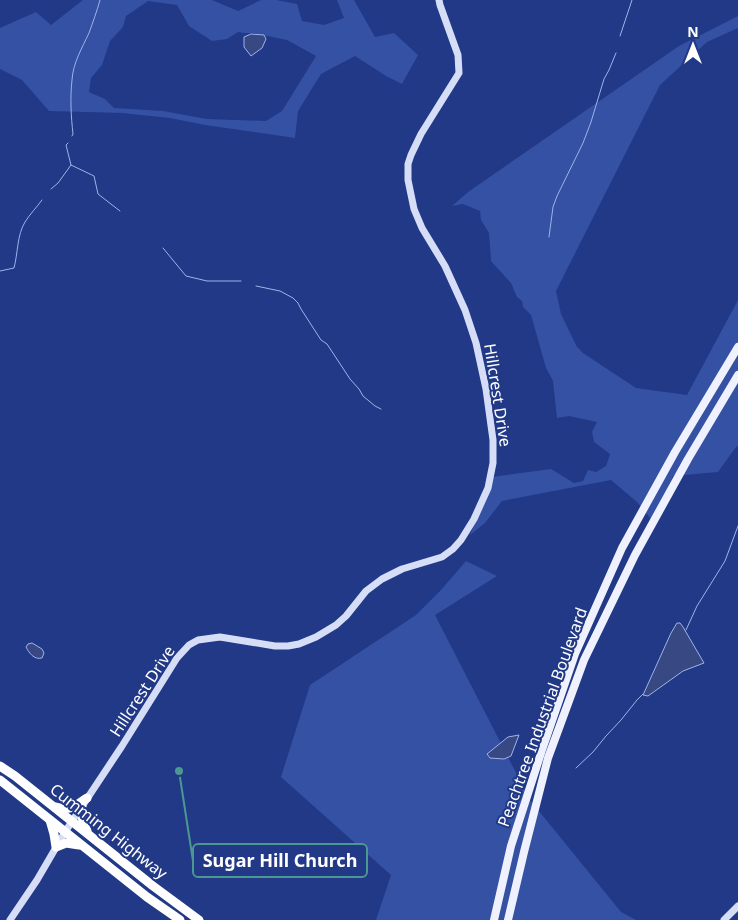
<svg xmlns="http://www.w3.org/2000/svg" width="738" height="920" viewBox="0 0 738 920" font-family="'Noto Sans',sans-serif">
<style>
.green{fill:#3551a3;fill-rule:evenodd}
.water{fill:#374882;stroke:#9fb3eb}
.lines{fill:none;stroke-linecap:round;stroke-linejoin:round}
.stream{stroke:#9fb3eb;stroke-width:1}
.secondary{stroke:#d6def7;stroke-width:7}
.primary{stroke:#eff1fe;stroke-width:8}
.highway{stroke:#fff;stroke-width:9}
.labels{text-anchor:middle;dominant-baseline:central;stroke-width:4;stroke-linejoin:round;paint-order:stroke}
.street-label{font-size:16px;fill:#fff;stroke:#213986}
.leader{fill:none;stroke:#4b9892;stroke-width:2}
.callout-dot{fill:#4b9892;stroke:#213986;stroke-width:2}
.callout{fill:#213986;stroke:#4b9892;stroke-width:2}
.callout-label{font-size:18px;text-anchor:middle;font-weight:bold;fill:#fff}
</style>
<rect width="100%" height="100%" fill="#213986"/>
<g class="green">
<path d="M83 0H212L238 11 261 0H276L297 4 302 21 324 25 344 18 337 0H354L375 37 394 33 418 55 402 84 386 76 355 56 321 74 298 111 295 138 205 125 170 118 122 113 49 111 22 80 0 69V28L36 12 51 25ZM148 1 177 5 189 26 212 41 227 39 238 32 245 33H253L287 40 316 56 282 111 266 121 207 119 163 111 114 108 105 99 89 92 91 78 102 65 110 41 123 27 126 16Z"/>
<polygon points="738,16 738,28 707,42 660,85 556,291 561,314 577,347 583,353 636,388 687,395 738,300 738,446 736,447 718,472 673,476 655,524 637,502 611,480 502,501 485,523 470,535 491,484 491,477 551,469 574,483 583,481 588,470 596,472 606,466 610,454 594,442 592,432 597,422 569,416 557,418 553,381 546,368 531,315 523,307 522,301 517,297 511,283 491,261 489,233 481,220 480,211 463,204 452,206 468,192 679,46"/>
<polygon points="466,561 497,576 435,615 530,800 621,912 636,920 376,920 391,875 281,777 310,685 416,615 441,590"/>
</g>
<g class="water">
<polygon points="251,34 264,35 266,39 262,48 251,56 244,47 244,37"/>
<polygon points="677,623 680,623 683,627 704,663 683,671 648,696 643,695 671,633"/>
<path d="M32 643 42 649 44 653 42 658C34 660 29 653 26 647L28 644Z"/>
<polygon points="519,735 511,756 504,759 490,758 487,754 508,737"/>
</g>
<g class="lines">
<g class="stream">
<polyline points="620,36 632,0"/>
<path d="M72 136 73 134C71 116 70 98 72 80 73 63 82 48 89 33 93 22 97 11 100 0"/>
<polyline points="71,165 94,176 98,194 120,211"/>
<polyline points="51,189 58,183 71,165 66,145 68,143"/>
<polyline points="549,237 553,207 557,196 583,143 591,122 604,79 609,70 616,53"/>
<polyline points="163,248 186,276 207,281 241,281"/>
<path d="M0 271 14 268C18 253 17 235 25 222 30 214 37 207 42 200"/>
<polyline points="256,286 280,291 293,298 298,303 301,309 321,340 327,344 350,379 359,389 363,396 375,406 381,409"/>
<polyline points="686,630 697,606 725,561 738,526"/>
<polyline points="576,768 593,752 606,736 621,720 637,700 643,694"/>
</g>
<g class="secondary">
<polyline points="10,920 37,880 65,832 122,746 177,658 189,645 198,640 220,637 275,646 288,646 299,644 316,637 336,625 346,616 366,591 382,579 402,569 442,557 453,549 461,540 474,519 488,488 493,463 493,440 486,389 476,343 465,310 445,266 422,228 414,209 408,180 408,164 411,155 421,134 459,73 458,55 440,5 439,0"/>
<polyline points="724,920 738,906"/>
</g>
<g class="primary">
<polyline points="494,920 511,846 542,750 575,654 622,548 675,452 738,347"/>
<polyline points="508,920 524,852 548,758 584,660 635,555 688,459 738,375"/>
</g>
<g class="highway">
<polyline points="0,766 15,776 153,886 199,920"/>
<polyline points="0,780 147,897 180,920"/>
<path d="M82 806C81 815 82 822 87 831"/>
<path d="M56 807C71 811 75 806 87 798"/>
<polyline points="50,820 54,834 56,847 66,843 79,845"/>
</g>
</g>
<g class="labels">
<g class="street-label">
<text transform="translate(498 395) rotate(81)">Hillcrest Drive</text>
<text transform="translate(142 691) rotate(-57)">Hillcrest Drive</text>
<text transform="translate(542 717) rotate(-70)">Peachtree Industrial Boulevard</text>
<text transform="translate(109 831) rotate(38)">Cumming Highway</text>
</g>
</g>
<path class="leader" d="M179 771L193 861"/>
<circle class="callout-dot" cx="179" cy="771" r="5"/>
<rect class="callout" x="193" y="844" width="174" height="33" rx="5"/>
<g class="callout-label">
<text x="280" y="867">Sugar Hill Church</text>
</g>
<g transform="translate(693 45)" stroke="#213986" stroke-width="4" paint-order="stroke">
<path d="M0-4L9 19L0 12L-9 19Z" fill="#ffffff"/>
<text y="-8" font-size="14" font-weight="bold" text-anchor="middle" fill="#ffffff">N</text>
</g>
</svg>
